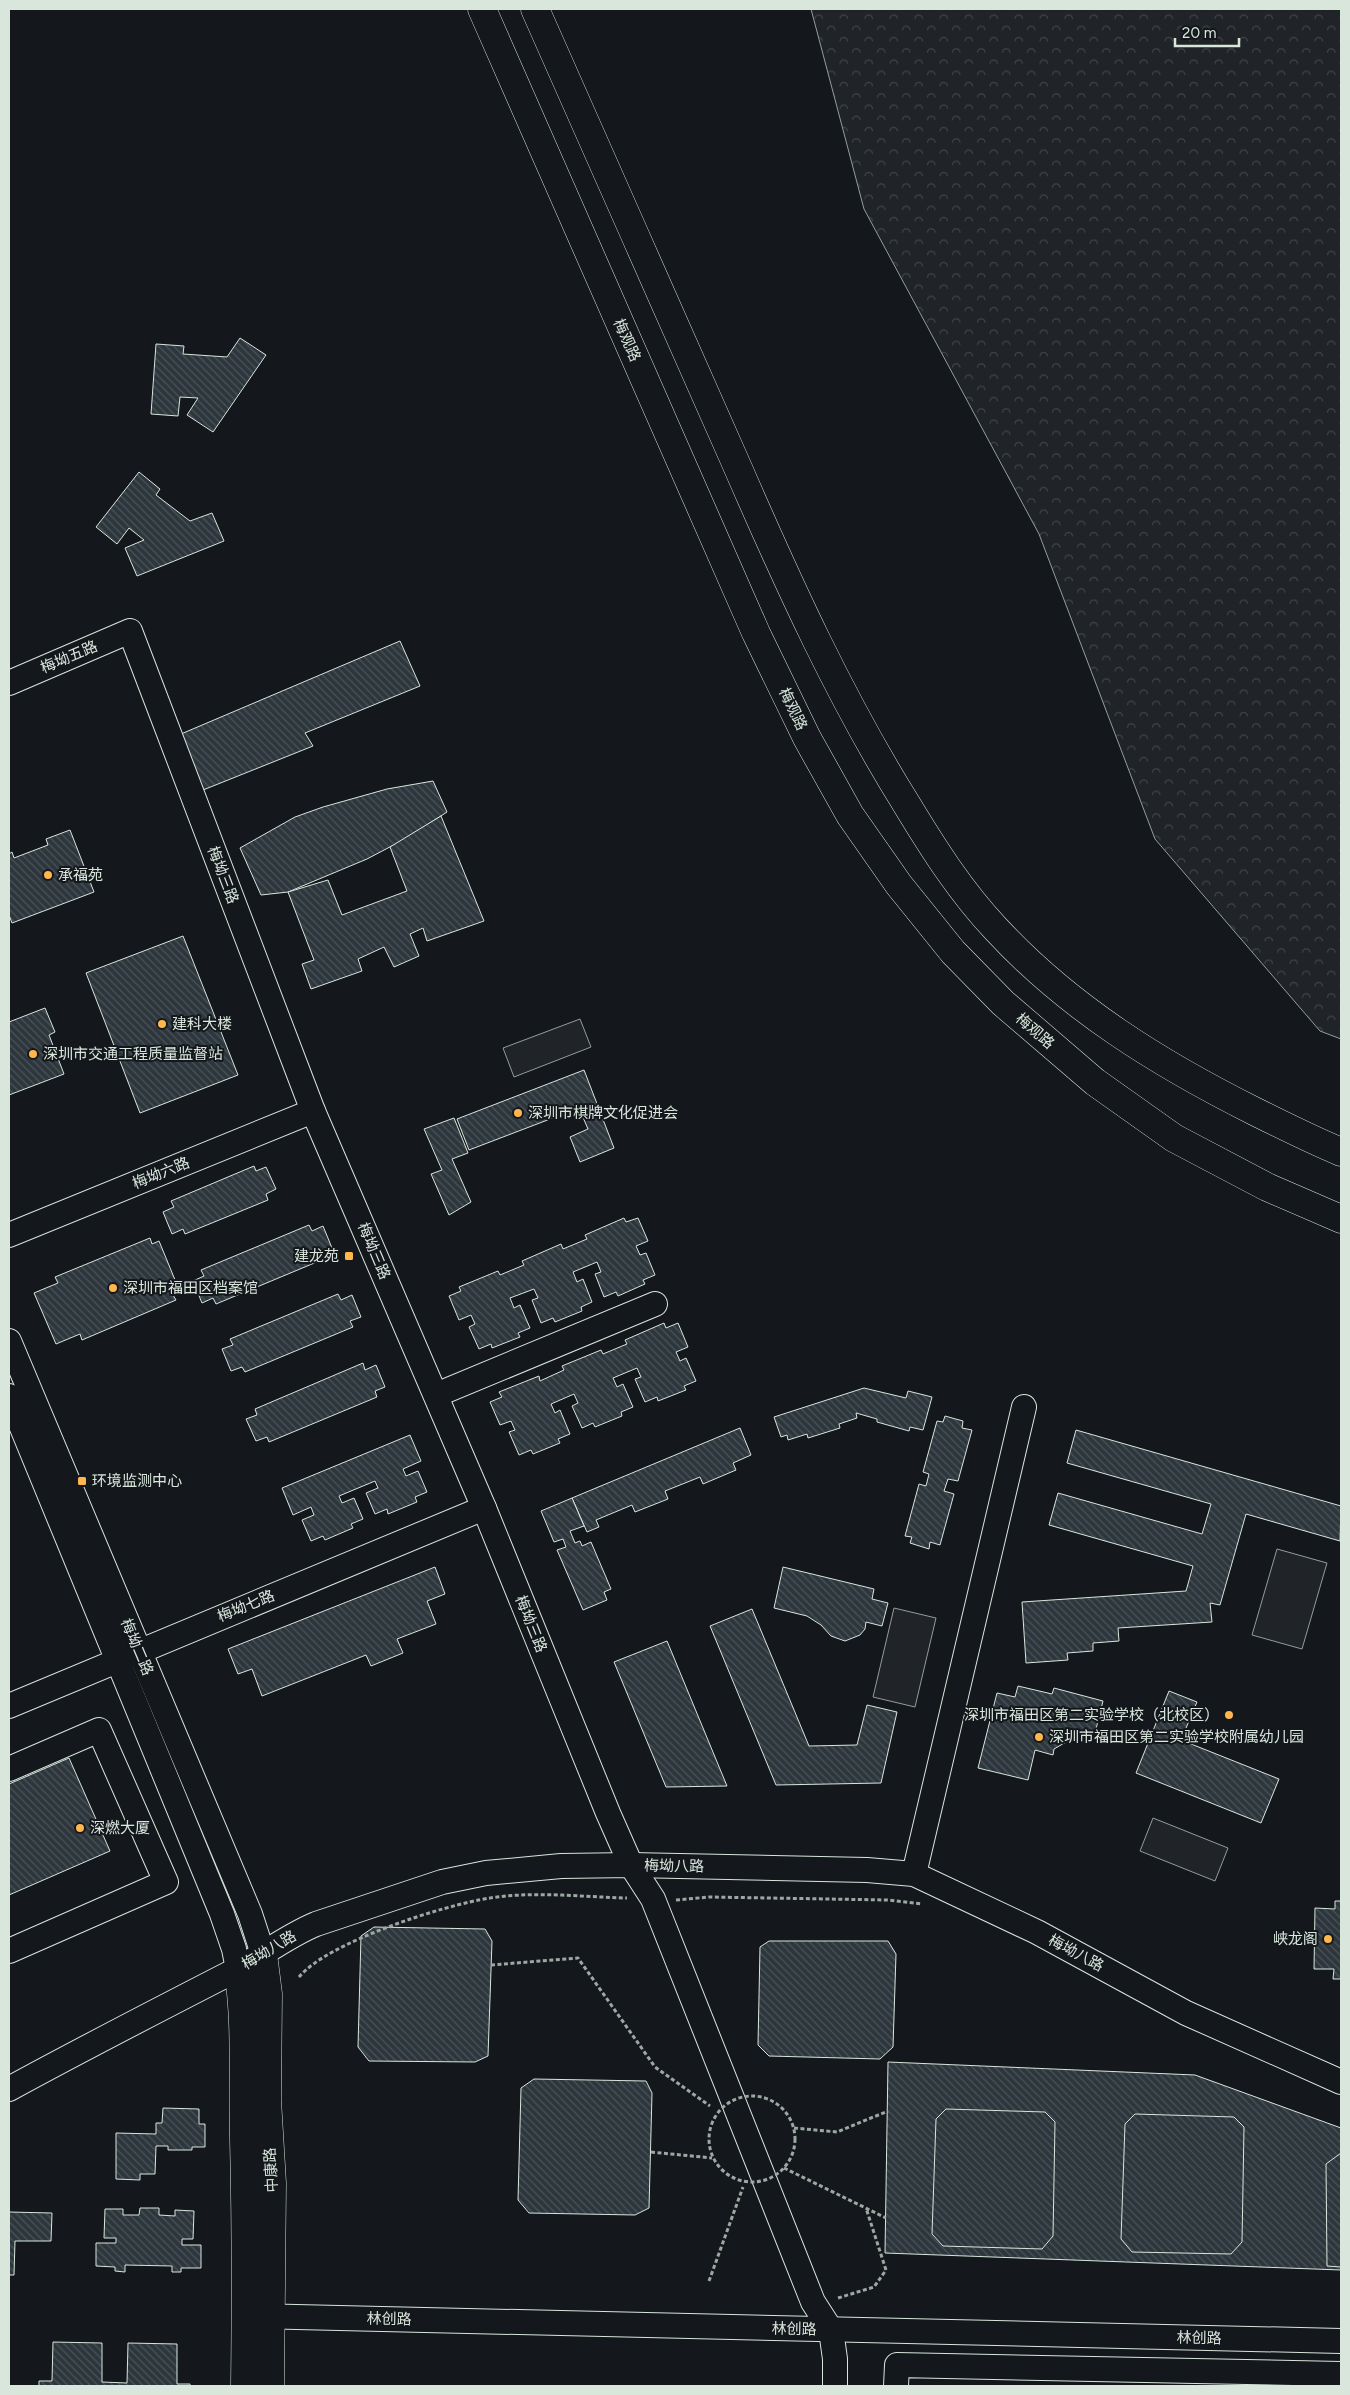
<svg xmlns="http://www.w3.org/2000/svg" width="1350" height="2395" viewBox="0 0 1350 2395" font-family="Figtree,'Noto Sans SC',sans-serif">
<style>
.forest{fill:url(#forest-crowns);stroke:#939e99}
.pitch{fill:#202428;stroke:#939e99}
.building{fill:url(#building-back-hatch);stroke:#d8e6dc}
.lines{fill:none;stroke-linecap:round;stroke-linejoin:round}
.minor-casing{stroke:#d8e6dc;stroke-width:26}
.major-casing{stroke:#d8e6dc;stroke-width:29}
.highway-casing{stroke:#d8e6dc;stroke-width:29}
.path{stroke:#9da8a2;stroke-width:3;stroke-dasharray:4 2.5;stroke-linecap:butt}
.minor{stroke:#14181c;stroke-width:24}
.major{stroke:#14181c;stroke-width:28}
.highway{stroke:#14181c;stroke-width:28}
.path-bridge{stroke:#9da8a2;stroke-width:3;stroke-dasharray:4 2.5;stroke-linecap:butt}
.poi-dot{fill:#ffb74d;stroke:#14181c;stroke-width:2}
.labels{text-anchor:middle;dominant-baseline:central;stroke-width:4;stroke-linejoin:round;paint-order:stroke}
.street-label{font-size:15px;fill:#d8e6dc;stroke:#14181c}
.poi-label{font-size:15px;fill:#d8e6dc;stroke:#14181c;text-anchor:start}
</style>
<defs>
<pattern id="forest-crowns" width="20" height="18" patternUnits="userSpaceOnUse" patternTransform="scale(1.25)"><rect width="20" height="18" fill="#202428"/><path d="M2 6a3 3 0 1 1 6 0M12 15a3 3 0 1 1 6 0" fill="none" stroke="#404447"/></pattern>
<pattern id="building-back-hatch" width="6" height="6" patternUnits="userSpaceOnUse" patternTransform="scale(1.25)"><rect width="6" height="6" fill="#2c363c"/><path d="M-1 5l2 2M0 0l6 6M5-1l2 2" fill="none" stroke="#4a5358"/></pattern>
</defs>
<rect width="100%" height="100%" fill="#14181c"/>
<polygon class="forest" points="811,9 1341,9 1341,1039 1320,1031 1155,839 1039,534 864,209"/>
<g class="pitch">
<polygon points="580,1019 591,1047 514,1077 503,1048"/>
<polygon points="1277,1549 1327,1563 1302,1649 1252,1635"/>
<polygon points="894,1608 936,1618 915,1707 873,1697"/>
<polygon points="1153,1818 1228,1848 1215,1881 1140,1851"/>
</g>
<g class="building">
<polygon points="240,338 266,355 213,432 187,415 198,398 180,397 178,416 151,414 156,344 184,346 183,354 227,357"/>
<polygon points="139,472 160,489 156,495 190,521 212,513 224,541 137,576 125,548 144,540 129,528 117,544 96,527"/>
<polygon points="400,641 420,686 305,733 313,746 203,790 181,734"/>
<polygon points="433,781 447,812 405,839 367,859 288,892 261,895 240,848 295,817 323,807 387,789"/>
<polygon points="441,816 484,921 427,941 423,928 410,934 419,956 394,967 384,947 358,959 362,971 311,989 302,964 314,960 288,892 328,880 342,915 407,891 390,847"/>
<polygon points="70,830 94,892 12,923 9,915 9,854 12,852 14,858 48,845 46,839"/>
<polygon points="183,936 238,1075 140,1113 86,973"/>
<polygon points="45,1008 55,1032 49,1035 64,1074 9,1095 9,1022"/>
<polygon points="584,1070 614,1148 580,1162 570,1137 588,1129 579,1108 469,1150 457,1119"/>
<polygon points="454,1118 468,1153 452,1159 471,1202 449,1215 431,1174 442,1170 424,1129"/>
<polygon points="254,1166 256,1171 266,1167 276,1189 266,1194 268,1200 185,1234 183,1229 172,1234 163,1212 174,1207 171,1201"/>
<polygon points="624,1218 626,1222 638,1218 648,1241 636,1246 640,1255 646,1253 655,1275 643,1280 645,1284 618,1296 616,1292 604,1297 595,1274 601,1272 597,1262 573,1272 577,1282 583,1279 592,1302 581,1307 582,1311 555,1322 553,1318 541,1323 532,1300 538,1298 534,1289 510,1298 514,1308 520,1305 530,1328 518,1333 520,1337 492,1348 491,1344 479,1349 469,1327 475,1324 471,1315 459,1320 449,1296 461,1291 459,1287 498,1271 500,1275 524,1265 522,1261 561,1244 563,1249 587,1239 585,1235"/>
<polygon points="309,1225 312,1231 323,1226 332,1248 321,1253 324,1259 216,1304 213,1298 202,1303 193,1281 204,1276 201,1270"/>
<polygon points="150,1238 152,1244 159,1241 180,1292 173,1295 176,1300 82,1340 80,1334 56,1344 34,1293 58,1283 55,1277"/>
<polygon points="338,1294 341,1300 352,1295 361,1317 350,1321 353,1327 245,1372 242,1367 231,1371 222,1349 233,1345 230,1339"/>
<polygon points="664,1323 666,1328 678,1323 688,1347 676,1352 680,1361 686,1358 696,1381 684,1386 686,1390 658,1401 657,1397 645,1402 635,1379 641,1377 637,1368 613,1378 617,1387 623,1384 633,1407 621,1412 622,1416 595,1427 593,1423 582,1428 572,1406 578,1403 574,1394 551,1404 555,1413 560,1410 570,1434 558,1439 560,1443 533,1454 531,1450 519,1455 509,1432 515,1430 511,1421 500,1425 490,1402 502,1397 499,1392 539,1376 540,1381 564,1370 562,1366 601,1350 603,1354 627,1344 625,1340"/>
<polygon points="363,1363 365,1370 376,1365 385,1387 375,1391 377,1397 269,1442 267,1437 256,1441 246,1419 257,1415 255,1409"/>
<polygon points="864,1388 906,1398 908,1391 932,1397 923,1430 910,1427 909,1431 877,1422 877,1419 856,1413 857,1418 839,1424 840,1428 808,1438 807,1434 788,1440 787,1435 781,1437 774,1417"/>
<polygon points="945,1416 963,1421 962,1428 972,1430 958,1481 948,1479 944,1491 954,1494 940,1545 930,1542 929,1549 910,1543 912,1537 905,1536 919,1484 926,1486 929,1474 923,1472 937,1421 943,1422"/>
<polygon points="740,1428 751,1455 733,1463 736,1470 703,1484 700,1477 665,1491 668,1499 635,1512 632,1505 596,1520 599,1527 587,1532 572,1498"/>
<polygon points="1076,1430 1341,1506 1340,1541 1246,1514 1220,1605 1210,1603 1212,1622 1118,1628 1119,1641 1093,1643 1093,1651 1067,1653 1068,1660 1026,1663 1022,1602 1186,1591 1193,1566 1049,1525 1058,1493 1202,1534 1211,1504 1067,1463"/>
<polygon points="410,1435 421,1461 403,1469 406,1476 418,1471 427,1492 415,1497 417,1502 388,1514 387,1509 375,1514 366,1493 378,1488 375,1481 339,1496 342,1503 354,1498 363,1519 351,1524 353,1528 325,1540 323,1536 311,1541 302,1520 314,1515 311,1507 293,1515 282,1488"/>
<polygon points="572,1498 584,1526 570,1531 575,1543 580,1541 582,1546 591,1542 611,1589 604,1592 607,1600 583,1610 557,1550 566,1547 563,1539 554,1542 541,1511"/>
<polygon points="435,1567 445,1594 427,1601 436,1624 397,1639 403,1653 371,1666 366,1655 262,1696 252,1669 238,1674 228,1649"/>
<polygon points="783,1567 874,1589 872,1599 888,1603 882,1626 866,1622 865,1629 860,1635 845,1641 831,1636 821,1625 807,1616 774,1608"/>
<polygon points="752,1609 809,1746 857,1745 867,1705 897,1712 881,1783 776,1785 710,1626"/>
<polygon points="667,1641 727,1786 666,1787 614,1662"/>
<polygon points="1018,1686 1052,1694 1054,1688 1103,1701 1095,1733 1085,1731 1054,1749 1053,1755 1035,1750 1028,1780 978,1768 997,1693 1015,1697"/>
<polygon points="1169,1691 1197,1702 1181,1740 1279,1779 1261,1823 1136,1773"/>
<polygon points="69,1758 110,1851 9,1895 9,1784"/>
<polygon points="1335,1901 1341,1901 1341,1979 1333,1979 1334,1969 1314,1969 1315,1908 1335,1909"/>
<polygon points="374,1927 485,1929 492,1941 488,2056 475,2062 369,2061 358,2047 361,1936"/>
<polygon points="769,1941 888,1941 896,1954 893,2047 880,2059 769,2056 758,2045 760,1947"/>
<polygon points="888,2062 1195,2075 1341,2128 1341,2270 885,2253"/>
<polygon points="534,2079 646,2081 652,2093 649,2208 635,2215 529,2213 518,2200 521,2088"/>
<polygon points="163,2108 199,2109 199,2124 205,2124 205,2147 192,2147 192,2150 168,2150 168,2146 156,2146 155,2174 140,2174 140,2180 116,2179 116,2133 156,2134 156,2123 162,2123"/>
<polygon points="946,2109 1045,2112 1055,2122 1053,2236 1042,2249 943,2246 932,2234 936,2119"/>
<polygon points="1135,2114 1234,2117 1244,2127 1242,2242 1231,2254 1132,2252 1121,2239 1125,2124"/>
<polygon points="1341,2153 1341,2267 1327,2266 1326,2164"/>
<polygon points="140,2208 159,2208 159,2215 175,2216 175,2210 194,2211 193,2239 182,2239 182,2245 201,2245 201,2268 181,2268 181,2272 172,2272 172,2266 125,2265 125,2272 115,2271 115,2267 96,2266 96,2243 116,2243 116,2238 104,2238 105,2209 123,2209 123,2215 139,2215"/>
<polygon points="9,2212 52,2213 51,2241 15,2241 14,2275 9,2275"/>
<polygon points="53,2342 102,2343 102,2382 127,2383 128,2343 177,2344 177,2384 190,2384 190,2386 39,2386 39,2381 52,2381"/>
</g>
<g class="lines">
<g class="minor-casing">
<g id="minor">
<polyline points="9,683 130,631 313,1111 484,1508 608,1813 631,1865 653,1899 813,2302 831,2330 835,2359 835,2386"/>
<polyline points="9,1235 313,1111"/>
<polyline points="9,1341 250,1914 263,1954"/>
<polyline points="436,1395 655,1304"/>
<polyline points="9,1396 222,1914 234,1949 238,1969"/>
<polyline points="9,1706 484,1508"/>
<polyline points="9,1769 99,1730 166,1882 9,1951"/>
<polyline points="914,1874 1024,1407"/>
<path d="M9 2089C84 2048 160 2009 236 1970 263 1955 287 1936 316 1924L442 1882 486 1873 561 1866 631 1865 867 1870 914 1874 1037 1932 1186 2013 1341 2082"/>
<polyline points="253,2316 1341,2341"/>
<polyline points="896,2386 897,2365 1341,2374"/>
</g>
</g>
<g class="major-casing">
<g id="major">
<polyline points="263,1954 268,1994 267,2100 272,2183 270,2386"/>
<path d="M238 1969C247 2025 242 2082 244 2139 246 2222 246 2304 245 2386"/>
</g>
</g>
<g class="highway-casing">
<g id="highway">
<polyline points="482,9 756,633 807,738 850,815 899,885 953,952 1003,1003 1095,1082 1174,1138 1267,1187 1341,1219"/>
<path d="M535 9C603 162 670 315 738 468 788 583 840 698 907 805 933 848 961 892 996 929 1069 1008 1160 1064 1256 1112 1284 1126 1312 1140 1341 1152"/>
</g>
</g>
<g class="path">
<polyline points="676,1900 709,1897 888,1900 922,1904"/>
<polyline points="491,1965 578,1958 655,2067 710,2106"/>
<path d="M299 1977C328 1942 444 1905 490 1898 535 1891 582 1897 627 1898"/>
<polyline points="794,2128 837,2132 888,2111"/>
<polyline points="651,2152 712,2158"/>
<polyline points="784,2168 886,2218"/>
<polyline points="709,2281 743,2187"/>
<polyline points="838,2298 874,2287 886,2270 866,2208"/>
</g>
<use href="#minor" class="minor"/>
<use href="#major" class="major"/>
<use href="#highway" class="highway"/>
<circle class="path-bridge" cx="752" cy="2139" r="43"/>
</g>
<g class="poi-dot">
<circle cx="48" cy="875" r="5"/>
<circle cx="162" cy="1024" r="5"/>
<circle cx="33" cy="1054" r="5"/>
<circle cx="518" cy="1113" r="5"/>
<rect x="344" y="1251" width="10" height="10" rx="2.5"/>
<circle cx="113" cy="1288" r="5"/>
<rect x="77" y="1476" width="10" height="10" rx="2.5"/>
<circle cx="1229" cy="1715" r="5"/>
<circle cx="1039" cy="1737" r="5"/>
<circle cx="80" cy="1828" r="5"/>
<circle cx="1328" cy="1939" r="5"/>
</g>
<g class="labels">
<g class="street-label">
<text transform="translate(627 340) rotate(66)">梅观路</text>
<text transform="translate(69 657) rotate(-23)">梅坳五路</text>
<text transform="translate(793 709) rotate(64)">梅观路</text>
<text transform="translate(223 875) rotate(69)">梅坳三路</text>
<text transform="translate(1035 1031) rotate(41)">梅观路</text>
<text transform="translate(161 1173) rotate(-22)">梅坳六路</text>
<text transform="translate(374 1251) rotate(67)">梅坳三路</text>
<text transform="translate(246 1606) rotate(-22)">梅坳七路</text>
<text transform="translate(531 1624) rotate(68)">梅坳三路</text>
<text transform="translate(137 1647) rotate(67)">梅坳二路</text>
<text transform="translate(674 1866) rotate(1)">梅坳八路</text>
<text transform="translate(269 1950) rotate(-31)">梅坳八路</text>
<text transform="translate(1076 1953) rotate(28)">梅坳八路</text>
<text transform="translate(271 2170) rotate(-93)">中康路</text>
<text transform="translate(389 2319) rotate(1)">林创路</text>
<text transform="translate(794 2329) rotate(1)">林创路</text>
<text transform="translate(1199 2338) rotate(1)">林创路</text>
</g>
<g class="poi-label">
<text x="58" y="875">承福苑</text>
<text x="172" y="1024">建科大楼</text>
<text x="43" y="1054">深圳市交通工程质量监督站</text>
<text x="528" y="1113">深圳市棋牌文化促进会</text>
<text x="339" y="1256" text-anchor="end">建龙苑</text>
<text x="123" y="1288">深圳市福田区档案馆</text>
<text x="92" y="1481">环境监测中心</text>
<text x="1219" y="1715" text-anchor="end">深圳市福田区第二实验学校（北校区）</text>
<text x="1049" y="1737">深圳市福田区第二实验学校附属幼儿园</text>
<text x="90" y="1828">深燃大厦</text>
<text x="1318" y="1939" text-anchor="end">峡龙阁</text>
</g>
</g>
<rect width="1350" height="2395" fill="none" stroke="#d8e6dc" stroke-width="20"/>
<path d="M1175 38v8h64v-8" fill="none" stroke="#d8e6dc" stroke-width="2.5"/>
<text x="1182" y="38" font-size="15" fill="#d8e6dc" stroke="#14181c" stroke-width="4" paint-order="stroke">20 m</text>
</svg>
